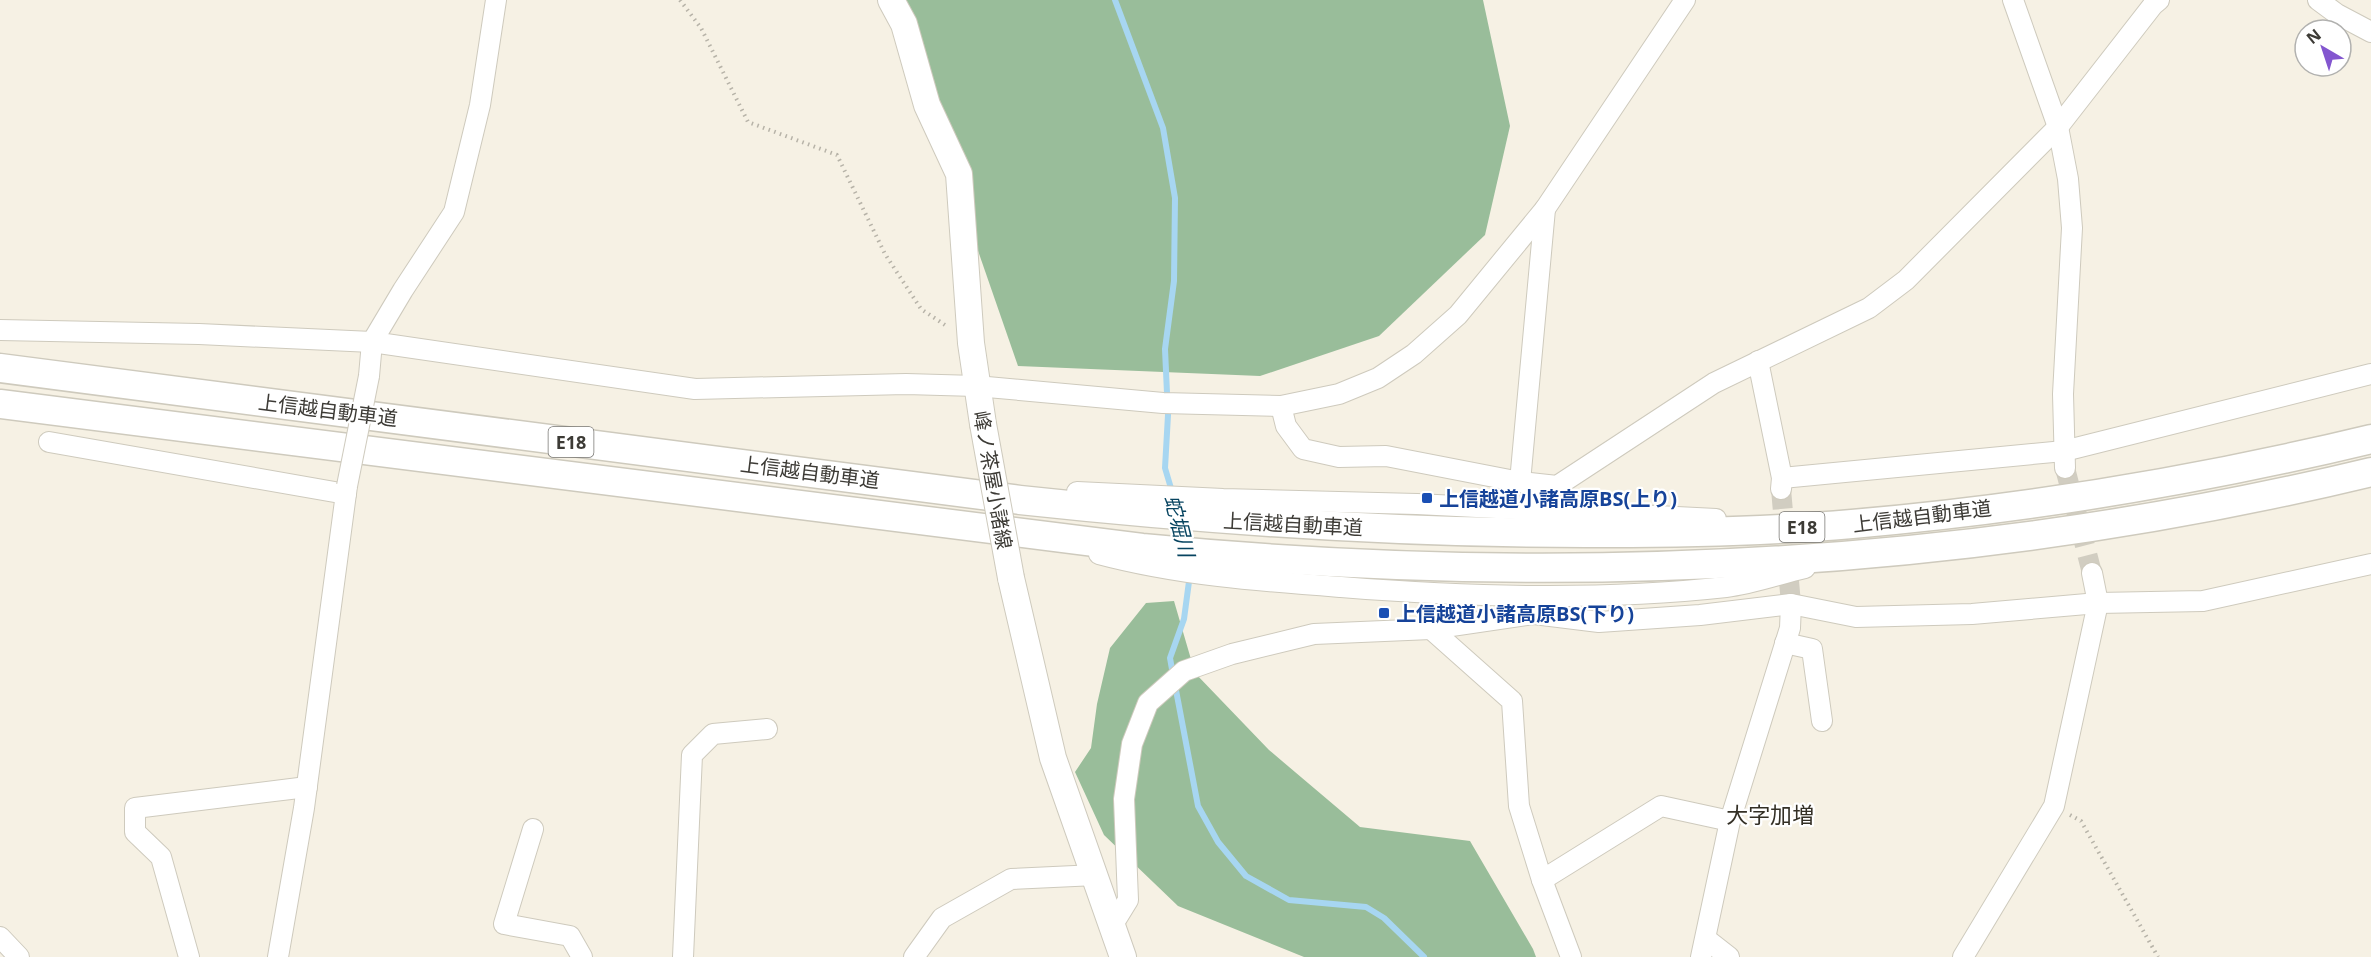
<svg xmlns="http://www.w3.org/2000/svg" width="2371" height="957" viewBox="0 0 2371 957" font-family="'Open Sans','Noto Sans JP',sans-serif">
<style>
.forest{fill:#99bd9a}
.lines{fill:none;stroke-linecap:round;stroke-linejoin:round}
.stream{stroke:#a7d6f1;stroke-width:6}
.minor-tunnel{stroke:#d1cdc1;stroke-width:20;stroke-dasharray:20 10;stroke-linecap:butt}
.minor-casing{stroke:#cecabd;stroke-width:22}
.major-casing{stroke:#cecabd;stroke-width:28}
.highway-casing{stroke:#cecabd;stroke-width:31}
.path{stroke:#b7b3a8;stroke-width:4;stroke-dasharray:1.5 4.5;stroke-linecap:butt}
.minor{stroke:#fff;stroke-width:20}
.major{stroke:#fff;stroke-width:26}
.highway{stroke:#fff;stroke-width:28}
.minor-bridge-casing{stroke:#cecabd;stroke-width:22;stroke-linecap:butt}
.major-bridge-casing{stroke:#cecabd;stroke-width:28;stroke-linecap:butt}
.minor-bridge{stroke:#fff;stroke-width:20}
.major-bridge{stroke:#fff;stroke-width:26}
.transit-dot{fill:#1a4fb4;stroke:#fff;stroke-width:2}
.labels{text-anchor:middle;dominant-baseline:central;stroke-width:4.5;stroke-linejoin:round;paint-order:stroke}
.shield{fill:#fff;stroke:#777672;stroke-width:1.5}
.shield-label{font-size:18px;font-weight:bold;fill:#3d3b36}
.street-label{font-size:20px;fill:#3d3b36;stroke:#fff}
.transit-label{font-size:20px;font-weight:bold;fill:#164399;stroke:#fff;text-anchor:start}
.water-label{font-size:21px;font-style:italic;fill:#074460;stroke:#fff}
.quarter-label{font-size:22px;fill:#343026;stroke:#fff}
</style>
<rect width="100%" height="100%" fill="#f6f1e4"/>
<g class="forest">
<polygon points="891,0 1483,0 1510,126 1485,235 1379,336 1260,376 1018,366"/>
<polygon points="1174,601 1195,673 1269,750 1360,827 1470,841 1533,949 1536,957 1304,957 1178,906 1104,835 1075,772 1091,748 1097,704 1110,648 1146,603"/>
</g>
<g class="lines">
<g class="stream">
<polyline points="1115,0 1163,128 1175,198 1174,281 1165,349 1168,415 1165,468 1173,495"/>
<polyline points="1173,675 1170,658 1184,619 1190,574"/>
<polyline points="1175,685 1198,806 1218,842 1246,876 1289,900 1366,907 1384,918 1424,957"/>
</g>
<g class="minor-tunnel">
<polyline points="2065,468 2092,573"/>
<polyline points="1781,489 1791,604"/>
</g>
<g class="minor-casing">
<g id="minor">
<polyline points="2013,0 2058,127 2068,179 2072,228 2063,394 2065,468"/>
<polyline points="2318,0 2337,14 2371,32"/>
<polyline points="0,330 199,334 372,342 695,389 906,384 976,386 1163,403 1281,406 1339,394 1378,378 1414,354 1458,315 1545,209 1685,0"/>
<polyline points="1758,361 1782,478 1781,489"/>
<polyline points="369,376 372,342 403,290 454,212 480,105 496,0"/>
<polyline points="1281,406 1286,426 1303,449 1339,457 1386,456 1520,482 1557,486 1714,383 1869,308 1906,280 2058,127 2153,5 2159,0"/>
<polyline points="49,442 346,494"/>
<polyline points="1782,478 2064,451 2371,374"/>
<polyline points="1520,482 1545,209"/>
<polyline points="1077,492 1223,499 1417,504 1716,519"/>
<path d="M1099 554C1178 575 1260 581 1341 587 1469 597 1598 601 1726 587 1752 584 1779 574 1805 568"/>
<polyline points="1431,629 1512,701 1519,806 1542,880 1661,806 1730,821"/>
<polyline points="1785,643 1812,649 1822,721"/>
<polyline points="533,829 504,924 570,936 582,957"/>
<polyline points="1542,880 1571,957"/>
<polyline points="1112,926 1128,900 1124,799 1132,744 1148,703 1184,671 1232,654 1314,634 1431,629 1534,614 1599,622 1700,615 1791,604 1856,617 1972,614 2098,603 2203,601 2371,564"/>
<polyline points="0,937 19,957"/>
<polyline points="1706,939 1729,957"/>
<polyline points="189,957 161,857 135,832 135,808 307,787"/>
<polyline points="278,957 304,808 347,486"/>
<polyline points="683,957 692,755 713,734 767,729"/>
<polyline points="914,957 942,918 1011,879 1096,875"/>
<polyline points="1701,957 1730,821 1790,628 1791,604"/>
<polyline points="1963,957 2054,806 2098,603 2092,573"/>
</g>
</g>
<g class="major-casing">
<g id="major">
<polyline points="891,0 904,24 927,105 959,174 971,343 983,424"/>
<polyline points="1011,578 1053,758 1123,957"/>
</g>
</g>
<g class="highway-casing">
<g id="highway">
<path d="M0 368 1020 500C1215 521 1411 534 1607 533 1688 533 1771 531 1852 524 2027 509 2201 480 2371 439"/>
<path d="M0 404 1142 548C1556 588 1966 570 2371 472"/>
</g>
</g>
<g class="path">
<polyline points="680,0 701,28 748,122 837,155 885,254 921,309 948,327"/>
<polyline points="2070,815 2081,821 2158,957"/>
</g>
<use href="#minor" class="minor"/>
<use href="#major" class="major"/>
<use href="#highway" class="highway"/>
<g class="minor-bridge-casing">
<polyline id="minor-bridge" points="347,486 369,376"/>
</g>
<g class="major-bridge-casing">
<polyline id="major-bridge" points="983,424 1011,578"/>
</g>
<use href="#minor-bridge" class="minor-bridge"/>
<use href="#major-bridge" class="major-bridge"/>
</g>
<g class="transit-dot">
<rect x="1421" y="492" width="12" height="12" rx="3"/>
<rect x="1378" y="607" width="12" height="12" rx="3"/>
</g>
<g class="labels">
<g class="shield">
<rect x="548.5" y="427" width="45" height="30" rx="4.5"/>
<rect x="1779.5" y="512" width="45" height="30" rx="4.5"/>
</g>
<g class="shield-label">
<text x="571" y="442">E18</text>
<text x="1802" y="527">E18</text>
</g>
<g class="street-label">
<text transform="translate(328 410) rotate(7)">上信越自動車道</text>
<text transform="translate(810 472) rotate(7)">上信越自動車道</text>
<text transform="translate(993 480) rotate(80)">峰ノ茶屋小諸線</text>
<text transform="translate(1922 516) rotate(-7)">上信越自動車道</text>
<text transform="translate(1293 524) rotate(3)">上信越自動車道</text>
</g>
<g class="transit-label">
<text x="1439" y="498">上信越道小諸高原BS(上り)</text>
<text x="1396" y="613">上信越道小諸高原BS(下り)</text>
</g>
<g class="water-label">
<text transform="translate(1180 526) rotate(76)">蛇堀川</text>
</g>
<g class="quarter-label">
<text x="1770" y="814">大字加増</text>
</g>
</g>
<g transform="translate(2323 48) rotate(321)"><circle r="28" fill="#ffffff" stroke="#b1b1af" stroke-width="1.5"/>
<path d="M0-4.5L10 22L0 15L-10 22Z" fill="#8356cf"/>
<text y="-9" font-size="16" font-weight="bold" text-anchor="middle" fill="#3d3b36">N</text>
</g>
</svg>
